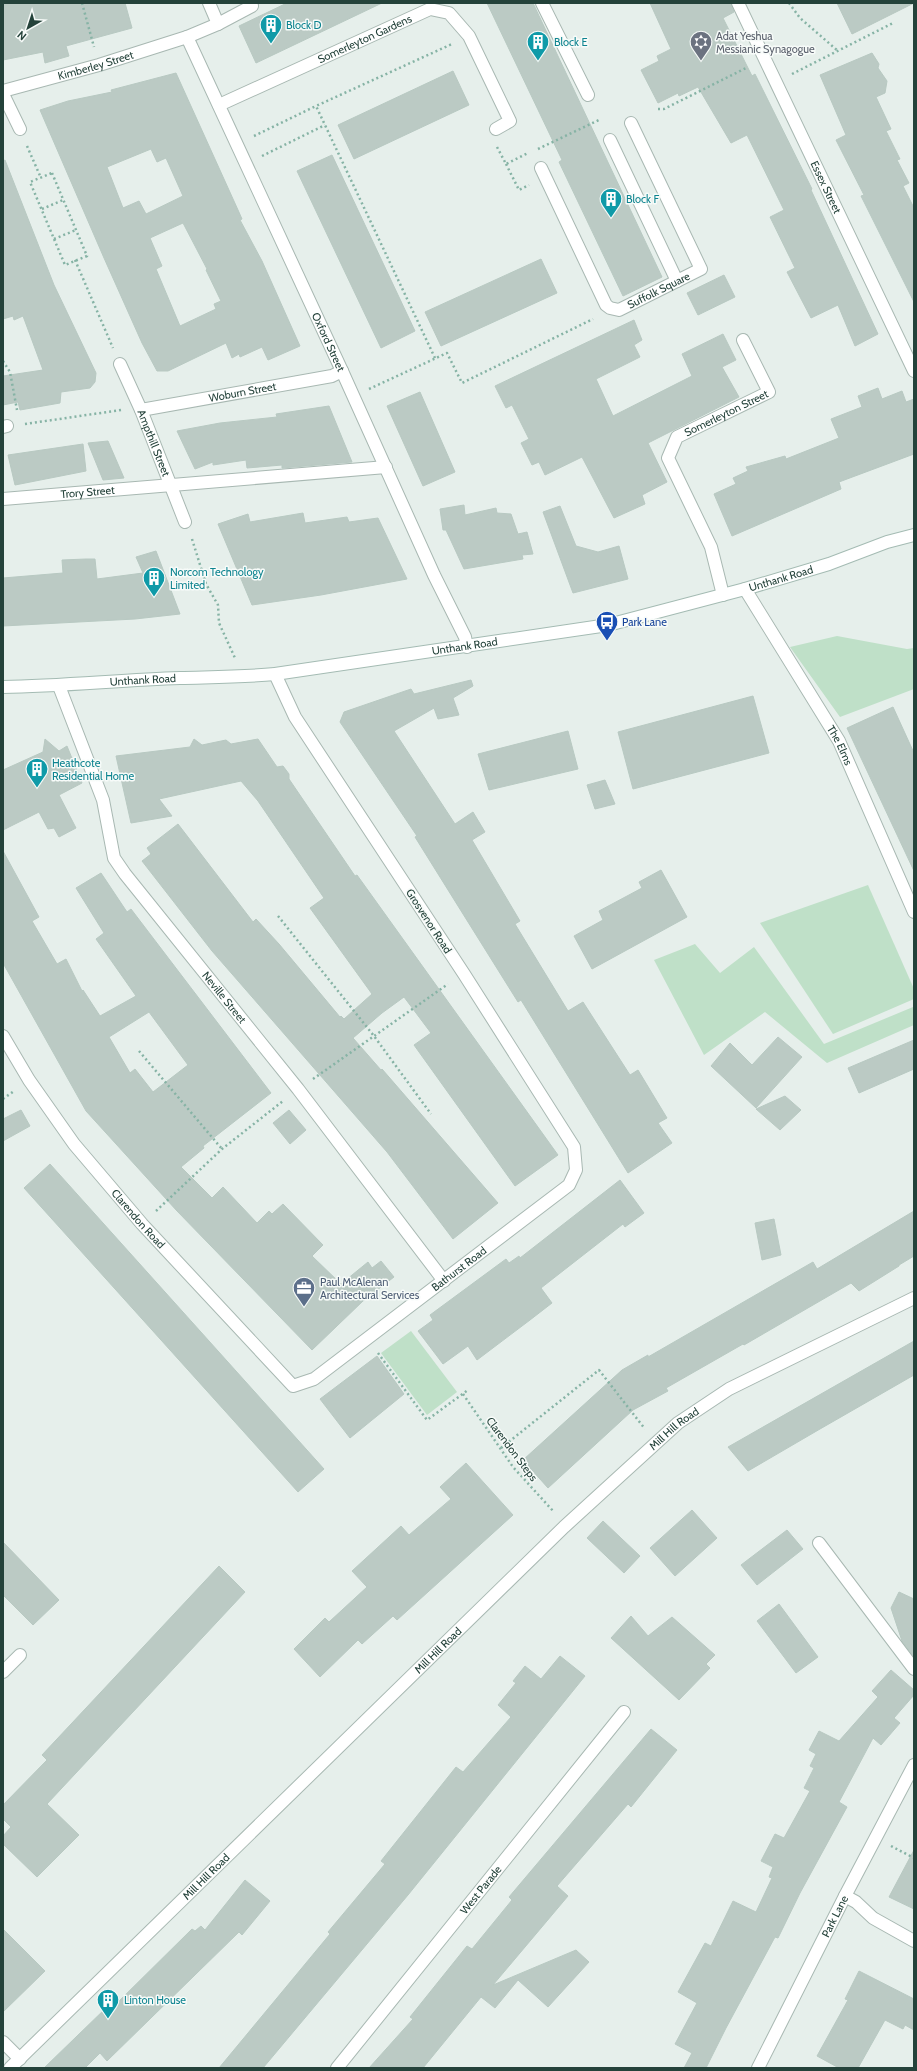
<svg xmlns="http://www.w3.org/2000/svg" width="917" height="2071" viewBox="0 0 917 2071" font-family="Cabin,sans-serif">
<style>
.green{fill:#bfe0c8}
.building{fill:#bbcac4;stroke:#b8c9c2;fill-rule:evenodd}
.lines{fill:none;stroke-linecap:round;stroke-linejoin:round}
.lane-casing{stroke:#a8b8b2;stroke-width:14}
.street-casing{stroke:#a8b8b2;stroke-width:14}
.secondary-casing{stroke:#a4bbb3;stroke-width:14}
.path{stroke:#86b3a5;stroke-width:2.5;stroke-dasharray:2 3;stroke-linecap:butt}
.lane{stroke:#fff;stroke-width:12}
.street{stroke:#fff;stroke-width:12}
.secondary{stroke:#fff;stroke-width:12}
.labels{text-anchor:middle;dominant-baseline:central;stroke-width:3;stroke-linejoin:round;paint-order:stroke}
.culture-label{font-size:11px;fill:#0d838f;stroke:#f7fbf9;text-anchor:start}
.worship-label{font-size:11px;fill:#5b616d;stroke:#f7fbf9;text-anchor:start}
.street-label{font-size:11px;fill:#24423a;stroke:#f7fbf9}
.transit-label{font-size:11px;fill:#164399;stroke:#f7fbf9;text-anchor:start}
.service-label{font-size:11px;fill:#4e5e75;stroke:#f7fbf9;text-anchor:start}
</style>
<rect width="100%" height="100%" fill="#e6efeb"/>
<g class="green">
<polygon points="837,636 907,649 914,648 914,689 840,717 790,647"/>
<polygon points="868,885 914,989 914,999 833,1034 760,923"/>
<polygon points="695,944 720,973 754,947 824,1044 913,1007 914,1025 827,1063 765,1012 704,1055 654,960"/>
<polygon points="411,1331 457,1392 427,1415 381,1353"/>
</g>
<g class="building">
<polygon points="3,3 125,3 132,28 66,46 69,56 45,63 43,52 3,60"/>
<polygon points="287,3 382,3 256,63 239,26"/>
<polygon points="487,3 533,3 662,277 623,296 559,162 562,160"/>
<polygon points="650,3 731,3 734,12 723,18 752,76 755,74 812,189 811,190 878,334 855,346 838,305 811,318 787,272 795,268 770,217 784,210 747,135 731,143 698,87 679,96 678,93 658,103 641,70 659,61 657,56 671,49"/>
<polygon points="837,3 914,3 852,34"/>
<polygon points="872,53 879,64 878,68 887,81 885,93 876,97 891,129 886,131 900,159 897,160 909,183 903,186 914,208 914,302 861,196 864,195 836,140 846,135 820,75"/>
<polygon points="453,71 469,105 354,159 338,125"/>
<path d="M176 73 238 210 242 219 240 220 262 261 300 346 268 360 262 347 240 357 239 354 232 358 226 343 168 371H157L142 343 104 258 40 110 68 101 112 92 111 90ZM151 149 157 162 166 158 183 196 146 214 139 201 123 208 107 167ZM183 223 207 269 206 270 221 301 214 304 216 309 180 326 156 269 162 266 150 238Z"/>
<polygon points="332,155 415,331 381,348 297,171"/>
<polygon points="5,160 54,285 96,373 95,382 90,388 61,392 60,403 20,410 18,402 3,405 3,376 43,370 23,316 14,320 13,316 3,319 3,161"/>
<polygon points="541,259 557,293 441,346 425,312"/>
<polygon points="724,275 735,297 698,315 687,293"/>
<polygon points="634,320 642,340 634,345 640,357 596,379 613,416 692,376 682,354 723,334 736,360 722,367 739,397 648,443 667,482 642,495 645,504 614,518 582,457 545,475 539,462 532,465 521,443 529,439 512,405 506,408 495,386"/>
<polygon points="878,388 882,399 902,391 906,402 914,399 914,454 839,482 841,489 732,536 714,494 736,484 733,478 748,471 746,467 785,456 786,459 839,438 831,419 862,407 858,396"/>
<polygon points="420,392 455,472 423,486 387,406"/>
<polygon points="329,406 352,462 282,468 282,465 247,468 246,460 213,465 213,462 195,469 177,431 220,423 277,417 276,414"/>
<polygon points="108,441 124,478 103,480 88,443"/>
<polygon points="83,444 86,471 15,485 8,455"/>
<polygon points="464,505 465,515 496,508 497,513 511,514 518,534 527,532 533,554 522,555 523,559 464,569 446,530 443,530 440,509"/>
<polygon points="560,506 576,546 598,552 619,546 628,579 573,593 543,512"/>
<polygon points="303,513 305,523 347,517 349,522 378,518 407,579 321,595 252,605 218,524 248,514 250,522"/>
<polygon points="156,551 180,614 135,619 3,626 3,578 63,573 62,560 86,559 95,559 97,579 143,573 136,557"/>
<polygon points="471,680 473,686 453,698 459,715 438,719 434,708 394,731 455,824 473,812 485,832 472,840 520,921 515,924 568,1011 583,1002 630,1075 638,1070 667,1118 658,1123 672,1143 628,1173 521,1000 518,1002 468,922 415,837 417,836 340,722 344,712 411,689 414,694"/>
<polygon points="753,696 769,753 633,789 618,732"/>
<polygon points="893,707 914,753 914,871 847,728"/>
<polygon points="568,731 578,769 489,790 478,754"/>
<polygon points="45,739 59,751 67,746 82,783 59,795 76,828 59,837 54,828 48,829 39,812 3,830 3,770 43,752"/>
<polygon points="194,739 202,745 226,740 231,744 258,739 277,767 283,766 289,774 289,779 355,876 357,875 558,1155 515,1186 414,1045 431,1033 404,997 382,1013 353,1038 381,1070 382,1069 498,1203 453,1239 387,1152 212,951 142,861 151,854 147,848 178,824 253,922 256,919 279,944 340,1017 341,1016 344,1019 372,994 310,908 324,898 258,801 241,781 159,799 172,816 131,823 116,756 190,747"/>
<polygon points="605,780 615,804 595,809 587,785"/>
<path d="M3 851 39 917 32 921 57 964 66 959 82 991 83 990 100 1016 136 996 96 939 104 933 76 888 101 873 127 912 131 909 271 1093 203 1146 204 1148 181 1167 212 1198 223 1187 257 1223 269 1211 272 1214 283 1204 323 1245 312 1256 341 1284 368 1262 372 1268 381 1261 394 1277 363 1301 312 1350 177 1211 86 1111 3 963ZM149 1012 188 1065 153 1092 135 1069 130 1073 109 1037Z"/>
<polygon points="661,870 687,917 592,969 574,936 603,920 599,911 642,888 639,882"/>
<polygon points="778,1037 802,1057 756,1108 711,1066 730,1043 752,1065"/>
<polygon points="914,1040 914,1069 859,1093 848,1068"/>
<polygon points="785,1096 801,1110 780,1130 756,1109"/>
<polygon points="21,1110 30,1126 3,1141 3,1119"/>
<polygon points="289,1110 306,1130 290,1144 273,1123"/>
<polygon points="50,1164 324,1469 298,1492 24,1188"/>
<polygon points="620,1180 644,1213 625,1227 623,1224 541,1288 552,1303 530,1320 477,1360 468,1346 443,1364 418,1331 433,1320 430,1315 506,1259 509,1263 519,1256 520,1258"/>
<polygon points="914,1211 914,1256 899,1265 899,1266 859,1291 851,1283 744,1345 743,1344 666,1388 668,1391 633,1410 548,1488 523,1460 622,1370 648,1355 648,1357 813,1262 817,1269"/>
<polygon points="774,1219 781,1255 762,1260 755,1223"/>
<polygon points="914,1341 914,1375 820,1429 748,1471 728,1447"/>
<polygon points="377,1356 404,1394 350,1438 320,1399"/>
<polygon points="466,1463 513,1515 397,1620 393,1616 362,1644 358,1640 320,1677 294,1649 325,1618 329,1622 367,1587 352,1571 401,1526 409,1535 451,1499 440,1487"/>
<polygon points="692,1510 717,1538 675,1576 650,1548"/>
<polygon points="603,1521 640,1556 624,1573 587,1538"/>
<polygon points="787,1530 803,1549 757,1585 741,1565"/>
<polygon points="3,1542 59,1600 33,1625 3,1595"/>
<polygon points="219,1566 245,1592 47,1804 79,1835 37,1877 3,1844 3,1836 11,1827 3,1819 3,1805 47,1760 42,1755"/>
<polygon points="899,1592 914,1599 914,1657 902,1641 891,1608"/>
<polygon points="779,1604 818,1657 796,1673 757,1621"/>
<polygon points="631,1616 648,1636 672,1617 715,1655 706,1664 710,1668 679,1700 611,1638"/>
<polygon points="560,1656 585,1676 408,1895 263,2068 219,2068 330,1934 328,1932 385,1864 381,1861 456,1767 463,1772 511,1717 498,1705 516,1683 513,1681 525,1666 541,1679"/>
<polygon points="891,1670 914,1690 914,1695 894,1718 900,1723 881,1745 873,1738 839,1802 847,1807 800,1893 778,1938 775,1937 726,2028 706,2068 684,2068 692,2053 675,2044 697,2003 678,1992 705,1943 711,1946 733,1901 756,1912 772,1878 769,1877 773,1867 761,1861 775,1834 784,1838 810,1791 804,1788 814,1768 810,1766 816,1754 809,1750 819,1731 839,1741 878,1697 872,1691"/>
<polygon points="651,1729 677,1750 631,1807 628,1804 557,1886 568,1896 493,1985 576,1950 589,1962 548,2007 518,1980 495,2008 481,1997 423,2068 369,2068 413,2019 410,2017 467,1946 472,1949 512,1900 509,1897"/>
<polygon points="914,1850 914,1909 889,1897"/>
<polygon points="245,1880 270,1901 242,1935 239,1932 107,2061 100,2053 85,2068 44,2068 108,2006 111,2009 192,1929 195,1931 201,1926 205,1930"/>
<polygon points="3,1929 45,1971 3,2012"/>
<polygon points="859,1971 914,1999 914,2030 905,2025 903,2029 885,2020 858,2068 839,2068 817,2056 848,2000 845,1999"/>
</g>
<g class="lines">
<g class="lane-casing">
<g id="lane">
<polyline points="218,24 252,6"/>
<polyline points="187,37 218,24 209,3"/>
<path id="s1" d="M219 105 430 9 449 13 469 36 510 121 496 129"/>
<polyline points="610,140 677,281"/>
<polyline points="172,485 386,467"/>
<path id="s2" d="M745 589 839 741 914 912"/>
<polyline points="819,1543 914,1669"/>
<polyline points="3,2042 20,2059"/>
</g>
</g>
<g class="street-casing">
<g id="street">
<polyline points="542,3 588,95"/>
<path id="s3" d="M738 3 914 371"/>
<path id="s4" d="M3 91 99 65 187 37 342 371 434 575 465 637 467 647"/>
<polyline points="3,94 20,129"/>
<path id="s5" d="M541 168 606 305 610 308 619 310 701 269 631 123"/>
<path id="s6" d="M120 364 141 410 185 522"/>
<path id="s7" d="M141 410 332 376 342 371"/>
<polyline points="3,427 7,426"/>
<path id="s8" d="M3 499 172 485"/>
<path id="s9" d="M723 595 711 547 668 458 677 437 769 392 743 340"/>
<path id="s10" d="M59 686 103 800 114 858 125 874 298 1089 444 1281"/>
<path id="s11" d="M3 1036 29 1080 74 1144 142 1224 293 1386 314 1379 569 1185 576 1170 574 1147 464 974 295 717 275 674"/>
<polyline points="3,1672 20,1655"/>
<polyline points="845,1896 856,1902 873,1918 914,1941"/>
<path id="s12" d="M10 2068 564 1527 678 1423 729 1389 914 1298"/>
<path id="s13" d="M337 2068 624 1712"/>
<path id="s14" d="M758 2068 845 1896 914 1765"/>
</g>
</g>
<g class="secondary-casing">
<g id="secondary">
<path id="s15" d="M3 687C62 686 121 680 180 678 212 677 243 677 275 674L608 625 745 589 829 564 887 542 914 535"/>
</g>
</g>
<g class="path">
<polyline points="82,3 94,47"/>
<polyline points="789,3 800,18 838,51"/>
<polyline points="792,74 893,23"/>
<polyline points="658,109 664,109 748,67"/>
<polyline points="254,136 316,106"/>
<polyline points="27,146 41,178"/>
<polyline points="497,147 506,164 528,153"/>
<polyline points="538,149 601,119"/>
<polyline points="262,156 325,125"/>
<polyline points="506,164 519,190 529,185"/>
<polygon points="52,173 87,256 65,265 30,182"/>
<polyline points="42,209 63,200"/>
<polyline points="54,239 76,230"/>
<polyline points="75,260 113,348"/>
<polyline points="435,358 316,106 452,44"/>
<polyline points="3,361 10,372 17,410"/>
<polyline points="369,389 447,353 462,383 593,319"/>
<polyline points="25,424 121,410"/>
<polyline points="192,539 206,584 218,605 219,623 235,658"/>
<polyline points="278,916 374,1036 431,1114"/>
<polyline points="139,1051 222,1149"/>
<polyline points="313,1079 448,984"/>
<polyline points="3,1099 14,1091"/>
<polyline points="156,1211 222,1149 283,1101"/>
<polyline points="378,1353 427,1420 468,1390"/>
<polyline points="463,1394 513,1467 554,1512"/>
<polyline points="501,1448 599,1370 645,1429"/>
<polyline points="891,1846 914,1858"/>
</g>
<use href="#lane" class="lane"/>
<use href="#street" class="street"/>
<use href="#secondary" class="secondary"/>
</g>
<defs>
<g id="building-pin" transform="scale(1.15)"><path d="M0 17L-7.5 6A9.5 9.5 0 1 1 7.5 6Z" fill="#0f9aa8" stroke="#f7fbf9"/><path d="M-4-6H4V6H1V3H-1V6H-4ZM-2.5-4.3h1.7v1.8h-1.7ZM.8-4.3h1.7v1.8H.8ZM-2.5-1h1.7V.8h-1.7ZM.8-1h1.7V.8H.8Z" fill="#fff"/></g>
<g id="synagogue-pin" transform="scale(1.15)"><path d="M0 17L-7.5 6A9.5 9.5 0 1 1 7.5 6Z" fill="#6b7280" stroke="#f7fbf9"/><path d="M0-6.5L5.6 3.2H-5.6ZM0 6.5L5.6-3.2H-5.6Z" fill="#fff"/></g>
<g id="bus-pin" transform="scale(1.15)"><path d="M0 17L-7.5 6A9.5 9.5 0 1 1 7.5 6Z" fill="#1a4fb4" stroke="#f7fbf9"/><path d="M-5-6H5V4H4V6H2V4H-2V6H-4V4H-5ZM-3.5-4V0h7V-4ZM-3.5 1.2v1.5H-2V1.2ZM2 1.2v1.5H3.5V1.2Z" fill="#fff"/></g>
<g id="office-pin" transform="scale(1.15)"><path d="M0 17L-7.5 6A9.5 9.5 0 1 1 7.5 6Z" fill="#5c6f8a" stroke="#f7fbf9"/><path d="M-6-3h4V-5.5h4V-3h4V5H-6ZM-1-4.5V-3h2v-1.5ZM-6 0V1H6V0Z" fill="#fff"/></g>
</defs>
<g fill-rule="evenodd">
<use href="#building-pin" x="271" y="25"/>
<use href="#building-pin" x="538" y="42"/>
<use href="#synagogue-pin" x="701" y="42"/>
<use href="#building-pin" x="611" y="199"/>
<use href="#building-pin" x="154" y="578"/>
<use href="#bus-pin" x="607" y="622"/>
<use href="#building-pin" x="37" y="769"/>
<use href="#office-pin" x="304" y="1288"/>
<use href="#building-pin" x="108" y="2000"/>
</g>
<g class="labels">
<g class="culture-label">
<text x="286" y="25">Block D</text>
<text x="554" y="42">Block E</text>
<text x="626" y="199">Block F</text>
<text x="170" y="572">Norcom Technology<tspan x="170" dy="13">Limited</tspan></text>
<text x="52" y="763">Heathcote<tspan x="52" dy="13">Residential Home</tspan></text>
<text x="124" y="2000">Linton House</text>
</g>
<g class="worship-label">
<text x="716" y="36">Adat Yeshua<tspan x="716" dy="13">Messianic Synagogue</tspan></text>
</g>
<g class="street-label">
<text stroke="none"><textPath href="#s1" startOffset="160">Somerleyton Gardens</textPath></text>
<text stroke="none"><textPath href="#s4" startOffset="96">Kimberley Street</textPath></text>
<text stroke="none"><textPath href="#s3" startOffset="204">Essex Street</textPath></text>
<text stroke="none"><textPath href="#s5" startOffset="210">Suffolk Square</textPath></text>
<text stroke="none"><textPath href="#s4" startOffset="528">Oxford Street</textPath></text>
<text stroke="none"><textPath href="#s7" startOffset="103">Woburn Street</textPath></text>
<text stroke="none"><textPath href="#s9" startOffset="226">Somerleyton Street</textPath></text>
<text stroke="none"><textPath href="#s6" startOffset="86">Ampthill Street</textPath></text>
<text stroke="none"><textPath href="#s8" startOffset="85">Trory Street</textPath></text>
<text stroke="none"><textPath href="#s15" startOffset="788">Unthank Road</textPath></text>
<text stroke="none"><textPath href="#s15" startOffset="464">Unthank Road</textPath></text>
<text stroke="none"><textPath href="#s15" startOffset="140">Unthank Road</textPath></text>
<text stroke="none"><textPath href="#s2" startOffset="183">The Elms</textPath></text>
<text transform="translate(429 921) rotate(57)">Grosvenor Road</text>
<text stroke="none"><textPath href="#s10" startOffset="359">Neville Street</textPath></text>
<text stroke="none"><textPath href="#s11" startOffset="228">Clarendon Road</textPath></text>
<text stroke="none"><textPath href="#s11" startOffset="660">Bathurst Road</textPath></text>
<text stroke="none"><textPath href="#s12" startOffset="922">Mill Hill Road</textPath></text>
<text transform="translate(512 1449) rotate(53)">Clarendon Steps</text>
<text stroke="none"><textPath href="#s12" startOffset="598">Mill Hill Road</textPath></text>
<text stroke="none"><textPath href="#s12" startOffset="274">Mill Hill Road</textPath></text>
<text stroke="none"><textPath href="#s13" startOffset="229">West Parade</textPath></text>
<text stroke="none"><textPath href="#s14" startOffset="170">Park Lane</textPath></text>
</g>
<g class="transit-label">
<text x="622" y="622">Park Lane</text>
</g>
<g class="service-label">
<text x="320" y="1282">Paul McAlenan<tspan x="320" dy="13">Architectural Services</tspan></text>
</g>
</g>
<rect width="917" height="2071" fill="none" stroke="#24423a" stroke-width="8"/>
<g transform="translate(28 28) rotate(219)" stroke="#f7fbf9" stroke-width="3" paint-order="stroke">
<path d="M0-3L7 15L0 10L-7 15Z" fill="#24423a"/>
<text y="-6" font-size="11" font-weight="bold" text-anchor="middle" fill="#24423a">N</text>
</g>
</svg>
